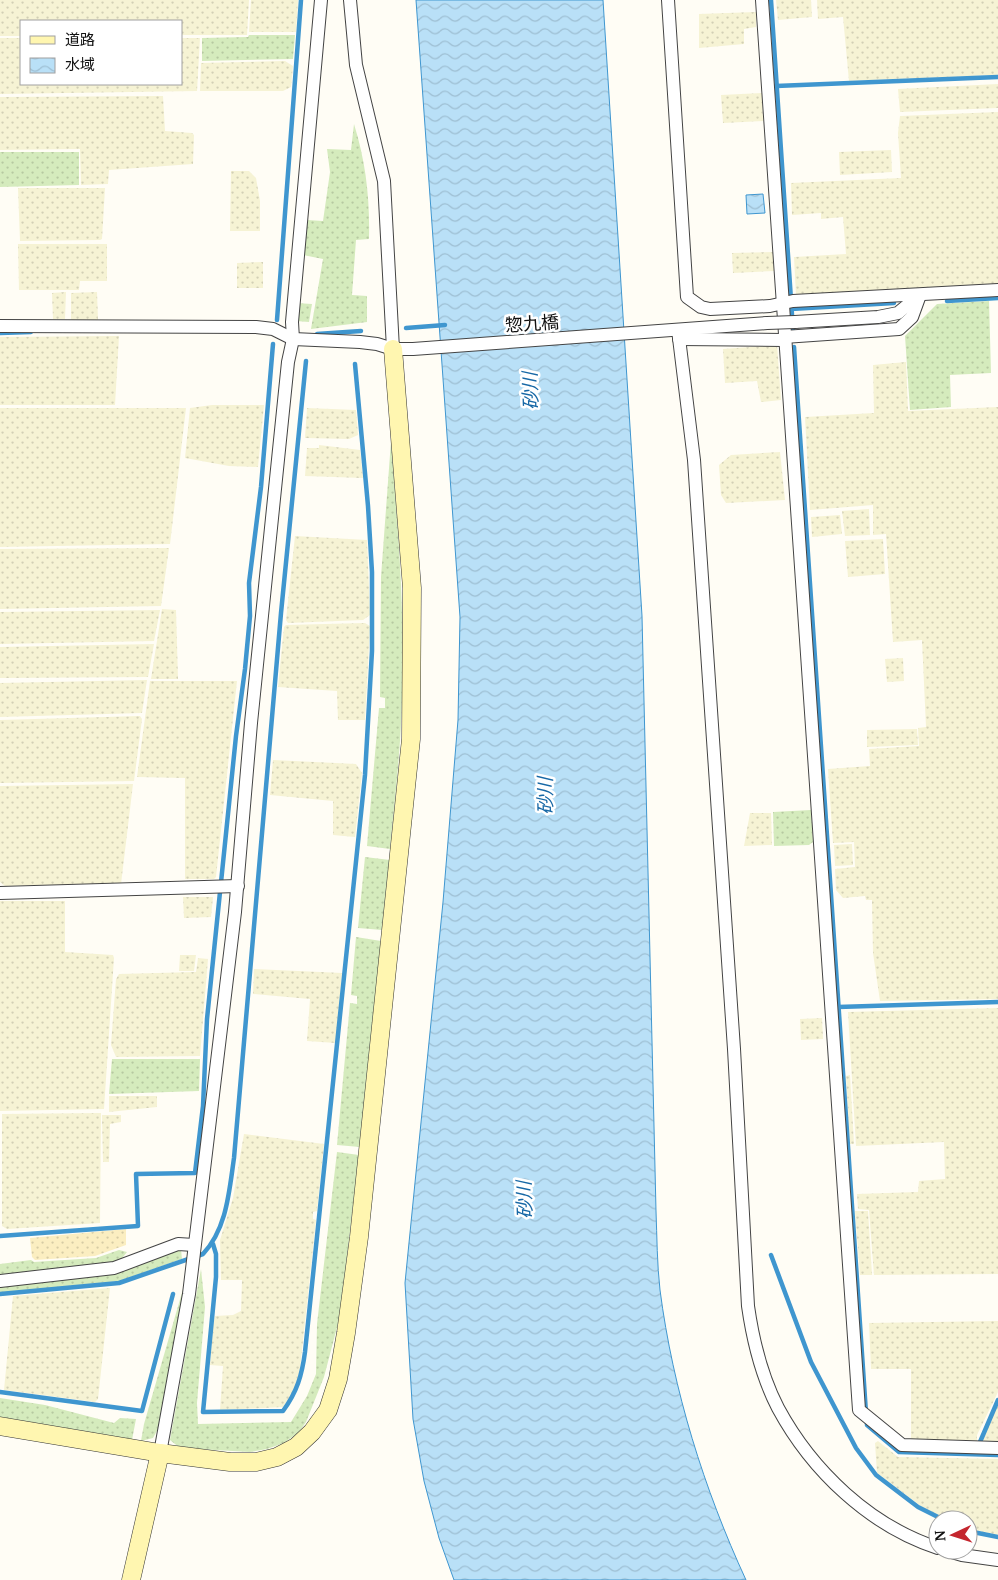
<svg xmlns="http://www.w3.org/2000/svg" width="998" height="1580" viewBox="0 0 998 1580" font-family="'Noto Serif','Noto Sans JP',serif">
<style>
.farmland{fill:url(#farmland-dots)}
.grass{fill:url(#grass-dots)}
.sand{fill:url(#sand-dots)}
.water{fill:url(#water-waves);stroke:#3f96cf}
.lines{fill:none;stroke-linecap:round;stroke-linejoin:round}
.stream{stroke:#3f96cf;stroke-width:4.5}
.street-casing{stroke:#444;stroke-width:14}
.secondary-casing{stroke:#333;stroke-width:19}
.street{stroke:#fff;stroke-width:12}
.secondary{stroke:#fff6b0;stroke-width:18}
.street-bridge-casing{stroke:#444;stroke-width:14;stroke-linecap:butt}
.street-bridge{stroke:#fff;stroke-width:12}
.labels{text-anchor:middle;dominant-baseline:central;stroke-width:5;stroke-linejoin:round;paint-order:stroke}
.street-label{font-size:18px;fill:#111;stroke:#fff}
.water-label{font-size:19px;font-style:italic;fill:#1768a6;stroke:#fff}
</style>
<defs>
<pattern id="farmland-dots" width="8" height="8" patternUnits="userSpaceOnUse" patternTransform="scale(1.25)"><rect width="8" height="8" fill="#f6f3d4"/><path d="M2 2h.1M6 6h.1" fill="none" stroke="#d2cfb5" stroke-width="1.8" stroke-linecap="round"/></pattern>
<pattern id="grass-dots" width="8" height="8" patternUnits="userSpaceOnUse" patternTransform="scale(1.25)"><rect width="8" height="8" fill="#d5ebbd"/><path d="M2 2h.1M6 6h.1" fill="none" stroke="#b6c8a1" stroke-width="1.8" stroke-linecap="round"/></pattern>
<pattern id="sand-dots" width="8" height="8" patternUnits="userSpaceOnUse" patternTransform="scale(1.25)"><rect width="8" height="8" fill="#fbeec1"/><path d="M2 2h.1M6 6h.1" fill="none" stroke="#d6cba5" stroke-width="1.8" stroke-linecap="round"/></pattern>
<pattern id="water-waves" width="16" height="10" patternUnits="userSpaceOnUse" patternTransform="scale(1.25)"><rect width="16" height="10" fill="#b9e0f7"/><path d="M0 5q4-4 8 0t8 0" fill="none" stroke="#9ebfd3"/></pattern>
</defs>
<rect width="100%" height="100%" fill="#fffdf5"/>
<g class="farmland">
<polygon points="0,0 249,0 247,35 181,35 181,21 21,21 21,36 0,36"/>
<polygon points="251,0 298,0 296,32 249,32"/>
<polygon points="776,0 811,0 812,17 778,20"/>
<polygon points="817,0 998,0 998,75 849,81 843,17 818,19"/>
<polygon points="756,12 756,27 744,29 744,44 699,48 699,14"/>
<polygon points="0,38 21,38 21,84 181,84 181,38 200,38 197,91 0,94"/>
<polygon points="285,61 293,66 291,87 283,91 200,91 201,63"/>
<polygon points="998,84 998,108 900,112 898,89"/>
<polygon points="762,93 763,121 723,123 721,95"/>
<polygon points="163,96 165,131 192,133 194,135 193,164 109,170 108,184 81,185 80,149 0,150 0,97"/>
<polygon points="998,112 998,285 796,295 794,257 846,254 843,217 821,219 821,213 792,215 791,183 901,178 898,133 900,116"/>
<polygon points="891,150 892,172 840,175 839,152"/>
<polygon points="231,171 249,171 256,178 260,201 260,231 230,231"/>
<polygon points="18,188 105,188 102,239 100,240 20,241"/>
<polygon points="18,244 107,244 107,281 80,281 79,290 19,290"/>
<polygon points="773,252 774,271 733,273 732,253"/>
<polygon points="263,262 263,288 237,288 237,263"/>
<polygon points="66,292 65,319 53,319 52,293"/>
<polygon points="97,292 98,320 71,320 71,293"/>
<polygon points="119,336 115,405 0,405 0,337"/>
<polygon points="777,345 781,400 761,402 757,381 725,383 723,349"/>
<polygon points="906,362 908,411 998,407 998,999 880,1001 873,953 872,900 866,900 865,896 843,898 836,890 835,869 855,867 854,842 833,843 828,769 870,766 869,749 919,746 918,728 926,727 922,640 893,642 886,534 873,535 873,505 810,510 805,417 874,413 873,365"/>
<polygon points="212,405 264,405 258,467 229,466 185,458 190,408"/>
<polygon points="0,408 186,408 170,544 0,547"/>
<polygon points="307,408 356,410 358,435 349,439 305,438"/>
<polygon points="319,445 360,450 363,478 305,476 307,448 319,448"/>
<polygon points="780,452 785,500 726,503 721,495 719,465 731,455"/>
<polygon points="869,509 870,535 845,536 842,511"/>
<polygon points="840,515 842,534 812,537 811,517"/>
<polygon points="295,536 367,540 370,615 363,620 288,623 286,620"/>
<polygon points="883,539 885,574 848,577 845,541"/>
<polygon points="169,548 161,606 0,609 0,549"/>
<polygon points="162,609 176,610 178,679 151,679"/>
<polygon points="160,610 154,641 0,644 0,612"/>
<polygon points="365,623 370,626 365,720 338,720 337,691 278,687 284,627 286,625"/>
<polygon points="154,644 148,677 0,678 0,647"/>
<polygon points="903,658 904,681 887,682 885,659"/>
<polygon points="147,680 142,713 0,717 0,683"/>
<polygon points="150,681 237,681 216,877 214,879 185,879 185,778 137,777"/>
<polygon points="140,716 142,719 134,781 0,783 0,720"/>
<polygon points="917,729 918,745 867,747 867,730"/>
<polygon points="273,760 356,764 362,773 355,837 333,835 333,801 270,795"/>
<polygon points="133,784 121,884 5,886 0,882 0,786"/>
<polygon points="750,813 771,813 772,845 744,846"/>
<polygon points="852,844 853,865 835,866 834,845"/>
<polygon points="183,897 213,897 211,917 184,918"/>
<polygon points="0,901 65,901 65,952 113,955 114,958 104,1109 0,1111"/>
<polygon points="180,955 196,955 194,971 179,971"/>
<polygon points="198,958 208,959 200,1056 116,1057 111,1045 116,979 119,974 196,972"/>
<polygon points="254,969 342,973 336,1043 307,1041 310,999 253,994"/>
<polygon points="998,1008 998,1274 874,1275 869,1210 858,1209 857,1194 918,1192 919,1181 945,1179 944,1142 856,1146 848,1012"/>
<polygon points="822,1018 823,1039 801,1040 800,1019"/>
<polygon points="850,1075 854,1144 850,1144 846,1076"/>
<polygon points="109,1096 157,1096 157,1107 109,1112"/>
<polygon points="101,1113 100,1223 7,1229 2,1226 2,1114"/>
<polygon points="102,1115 121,1115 121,1122 110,1124 109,1162 103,1162"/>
<polygon points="244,1134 324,1144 317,1211 313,1212 313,1219 316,1220 299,1378 292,1394 283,1407 220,1410 223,1366 210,1365 213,1326 215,1316 233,1315 241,1311 242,1280 221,1280 220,1240 233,1198"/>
<polygon points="855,1211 868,1211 872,1275 860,1275"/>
<polygon points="110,1288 98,1399 95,1402 4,1390 13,1296"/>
<polygon points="998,1321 998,1392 977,1435 977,1442 911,1440 911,1369 871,1369 869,1323"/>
<polygon points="998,1405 998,1444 982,1443 994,1412"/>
<polygon points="878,1441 898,1457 998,1459 998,1535 968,1529 968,1520 947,1520 926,1510 877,1473 875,1443"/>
</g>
<g class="grass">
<polygon points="249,35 295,35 293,59 202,61 202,38 248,37"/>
<path d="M354 124C366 163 370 199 369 239L356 240 352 295 367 296V322L311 329 323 259 303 255 307 220 323 221 330 172 327 149 351 150Z"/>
<polygon points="0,152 79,152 79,185 0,187"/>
<polygon points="989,301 991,373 950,375 951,407 910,410 905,336 937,304"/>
<polygon points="296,303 312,304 309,322 296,321"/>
<path d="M391 441C398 526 405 611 402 697 401 748 395 798 390 849L367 846 379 708H385V698L380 697 381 577Z"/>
<polygon points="811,810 813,842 809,845 774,846 773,812"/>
<polygon points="365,857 390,860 382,930 358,928"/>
<polygon points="356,937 381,941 360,1147 337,1145 350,1003 357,1004 357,996 351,995"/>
<polygon points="112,1059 200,1059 199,1091 109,1094"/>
<polygon points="337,1152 359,1155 340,1316 324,1377 306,1422 299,1432 284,1443 267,1449 250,1452 180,1448 170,1440 201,1269 205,1307 197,1403 198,1424 291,1422 307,1396 316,1374 317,1324"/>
<polygon points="177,1247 181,1250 182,1259 119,1281 0,1293 0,1285 105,1274"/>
<polygon points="119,1250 127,1252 119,1262 0,1275 0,1264 31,1260 34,1262 96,1258"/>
<polygon points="183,1289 185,1290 158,1429 153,1438 141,1441 144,1424"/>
<polygon points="0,1398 45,1405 114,1423 120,1418 136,1419 132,1440 0,1418"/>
</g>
<polygon class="sand" points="126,1229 126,1245 95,1256 35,1260 32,1257 30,1238"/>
<g class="water">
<path d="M416 0H603L642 616 656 1211C657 1237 657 1264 660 1290 673 1390 704 1489 746 1580H454L439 1538 424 1481 413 1419 405 1283 443 902 458 720 460 617Z"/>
<polygon points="763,194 765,213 747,214 746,195"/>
</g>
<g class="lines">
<g class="stream">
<polyline points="771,0 793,330"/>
<polyline points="776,86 998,77"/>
<polyline points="947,301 998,298"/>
<polyline points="791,309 894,303"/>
<polyline points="277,320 301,0"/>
<polyline points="406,328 445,325"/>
<polyline points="0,333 31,332"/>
<polyline points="317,334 361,331"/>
<polyline points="794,347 866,1413"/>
<polyline points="838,1007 998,1002"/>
<polyline points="0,1236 138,1226 136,1174 195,1173 203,1106 207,1019 236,736 245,669 250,616 249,583 261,487 273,344"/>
<path d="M213 1244 216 1254V1277L203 1412 283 1411C297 1392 302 1375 305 1352L365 775 372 651V572L368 506 355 364"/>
<polyline points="771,1255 811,1362 856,1448 876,1475 918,1507 944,1520"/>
<path d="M0 1294 119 1283 203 1254C227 1228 229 1192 234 1158L281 613 306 361"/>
<polyline points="0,1392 142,1411 173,1294"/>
<polyline points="867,1421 867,1425 899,1452 998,1455"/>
<polyline points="980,1442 998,1400"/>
<polyline points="968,1531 998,1537"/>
</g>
<g class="street-casing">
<g id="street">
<polyline points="350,0 356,65 384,181 393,349"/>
<polyline points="668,0 687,297 701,307 710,309 770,306 793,301 998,290"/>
<polyline points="762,0 859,1410 902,1445 998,1448"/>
<polyline points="795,322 878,317 898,313 920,295"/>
<polyline points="0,326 256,327 273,329 293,339 360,342 377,344 393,349 413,349 767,323"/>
<path d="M678 330 694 460 734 1049 748 1306C753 1341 762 1377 778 1408 812 1471 870 1526 938 1548"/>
<polyline points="784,337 899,329 912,317 920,295"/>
<polyline points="679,339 784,340"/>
<polyline points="0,893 238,886"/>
<polyline points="0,1281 114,1268 178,1244 194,1245"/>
<polyline points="160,1453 189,1294 235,912 251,723 288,362 293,339 292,322 321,0"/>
<polyline points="945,1550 962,1555 998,1560"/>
</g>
</g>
<g class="secondary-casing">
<g id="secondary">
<polyline points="0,1426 160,1453 230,1462 256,1462 277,1457 296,1447 312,1432 328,1410 338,1379 346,1333 359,1237 411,739 412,588 393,349"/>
<polyline points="131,1580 160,1453"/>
</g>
</g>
<use href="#street" class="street"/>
<use href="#secondary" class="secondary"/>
<g class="street-bridge-casing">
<polyline id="street-bridge" points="767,323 795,322"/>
</g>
<use href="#street-bridge" class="street-bridge"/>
</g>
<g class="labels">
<g class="street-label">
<text transform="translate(532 323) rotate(-4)">惣九橋</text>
</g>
<g class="water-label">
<text transform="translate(530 391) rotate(-92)">砂川</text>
<text transform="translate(545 796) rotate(-91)">砂川</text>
<text transform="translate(524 1200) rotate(-92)">砂川</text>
</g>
</g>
<rect x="20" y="20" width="162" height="65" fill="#ffffff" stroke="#a0a0a0"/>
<rect x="30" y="36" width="25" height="8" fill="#fff6b0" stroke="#a0a0a0"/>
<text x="65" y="45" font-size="15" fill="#111111">道路</text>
<rect x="30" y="58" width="25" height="15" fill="url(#water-waves)" stroke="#a0a0a0"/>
<text x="65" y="70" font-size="15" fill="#111111">水域</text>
<g transform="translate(953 1535) rotate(266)"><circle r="24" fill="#ffffff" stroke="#a0a0a0"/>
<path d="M0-4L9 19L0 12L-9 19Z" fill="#c4262e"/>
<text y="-8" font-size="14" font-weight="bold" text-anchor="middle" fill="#111111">N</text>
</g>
</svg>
